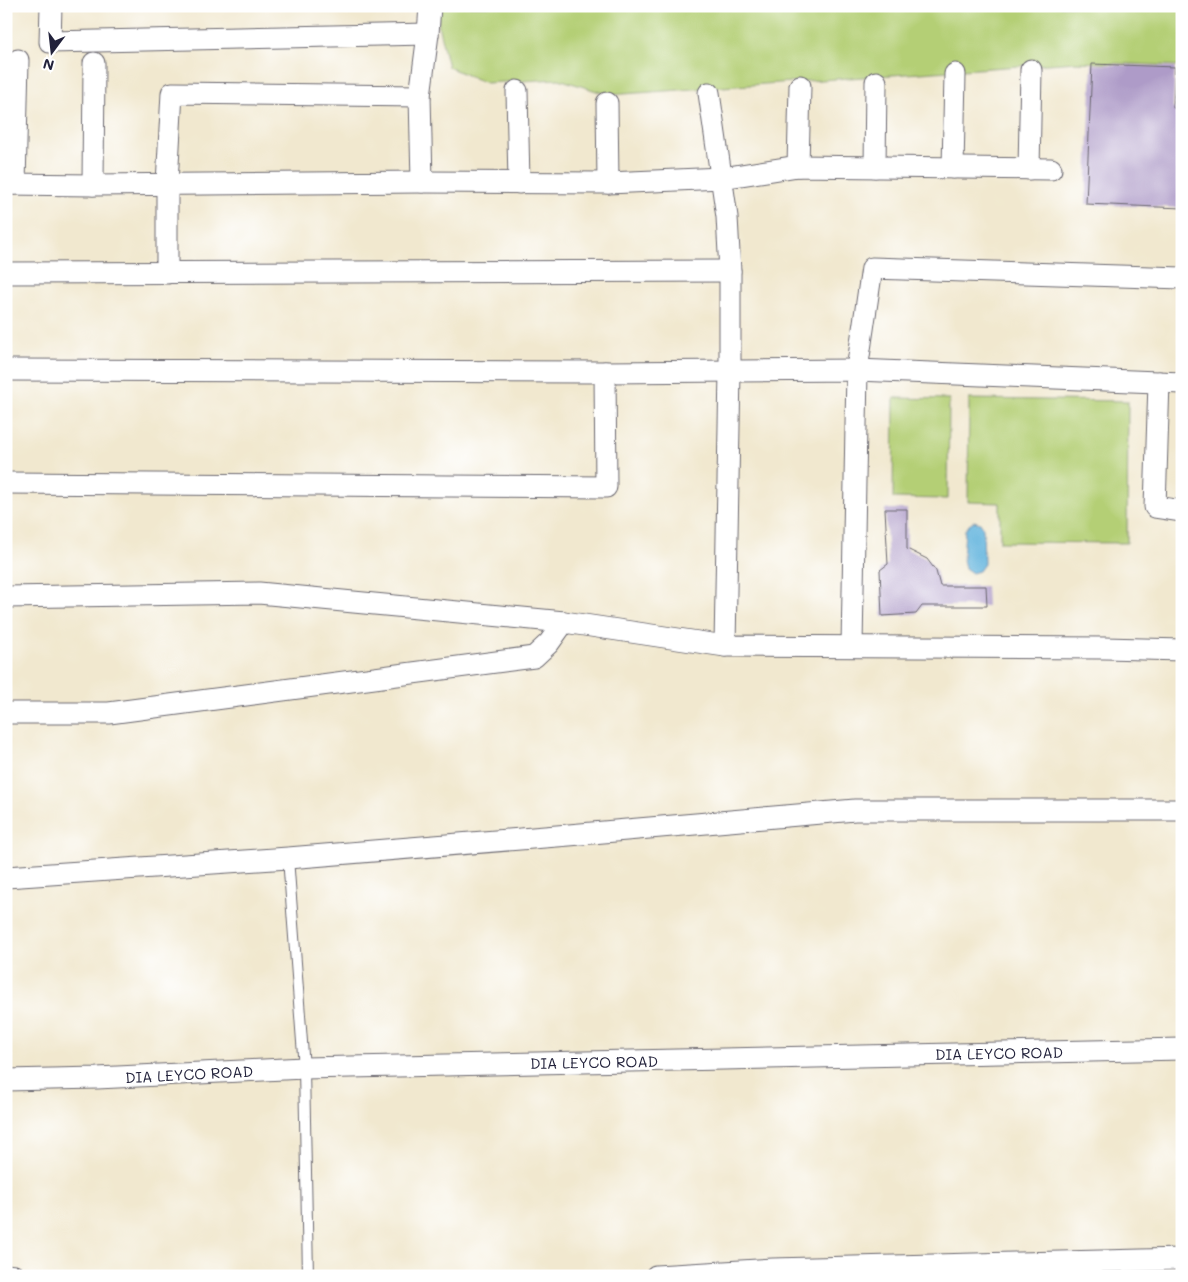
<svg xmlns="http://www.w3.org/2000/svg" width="1188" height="1282" viewBox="0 0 1188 1282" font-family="Mali,sans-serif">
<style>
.green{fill:#b4cf75;stroke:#6b7858}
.water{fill:#62b4dd;stroke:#426b8c}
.building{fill:#ae9bc8}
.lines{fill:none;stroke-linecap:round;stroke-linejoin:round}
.lane-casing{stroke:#6a676f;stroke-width:12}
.street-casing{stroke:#6a676f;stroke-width:23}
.lane{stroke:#fff;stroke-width:10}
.street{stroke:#fff;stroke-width:21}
.labels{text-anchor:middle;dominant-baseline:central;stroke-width:4.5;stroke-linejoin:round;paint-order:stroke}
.street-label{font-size:15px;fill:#22223b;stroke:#fff}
</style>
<rect width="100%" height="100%" fill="#fff"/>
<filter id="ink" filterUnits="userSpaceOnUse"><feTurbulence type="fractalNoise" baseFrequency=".02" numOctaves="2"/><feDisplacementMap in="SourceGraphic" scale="10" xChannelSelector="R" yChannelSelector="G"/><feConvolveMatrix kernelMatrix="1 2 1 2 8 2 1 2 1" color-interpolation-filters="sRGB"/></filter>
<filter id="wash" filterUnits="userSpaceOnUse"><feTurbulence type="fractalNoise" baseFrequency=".0096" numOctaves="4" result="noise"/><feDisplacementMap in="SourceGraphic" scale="20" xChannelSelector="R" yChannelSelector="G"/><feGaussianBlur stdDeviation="1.12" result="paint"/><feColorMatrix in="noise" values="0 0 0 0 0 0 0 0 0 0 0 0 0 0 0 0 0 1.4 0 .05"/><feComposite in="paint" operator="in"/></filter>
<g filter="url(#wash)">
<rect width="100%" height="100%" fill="#f1e8cf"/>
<g class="green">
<polygon points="437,6 1182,6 1182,66 1076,62 609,95 559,79 486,83 448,67 439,29"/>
<polygon points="894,398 949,399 948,499 893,498"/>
<polygon points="969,399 1128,401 1127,543 1000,542 1000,503 968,502"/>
</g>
<polygon class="water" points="974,521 980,523 983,528 984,564 979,571 972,573 965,568 963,559 965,530 969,524"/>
<g id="blocks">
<g class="building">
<polygon points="1092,64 1175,67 1173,108 1182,108 1182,208 1086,204"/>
<polygon points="885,509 907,509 907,549 927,559 936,571 940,586 986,586 987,606 922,606 916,614 882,616 880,570 888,564"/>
</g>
</g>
</g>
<g filter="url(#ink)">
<use href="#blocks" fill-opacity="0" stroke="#6a676f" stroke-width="1"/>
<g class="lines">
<g class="lane-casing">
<g id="lane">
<polyline points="1179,99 1182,99"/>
<polyline points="288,858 304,1068 308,1276"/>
</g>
</g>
<g class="street-casing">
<g id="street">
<polyline points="51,6 50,42 428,34"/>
<polyline points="517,91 519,183"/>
<polyline points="709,93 727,217 730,271 730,371 725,646"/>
<polyline points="607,103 608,183"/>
<polyline points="798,166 800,86"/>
<polyline points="875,167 876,82"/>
<polyline points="953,168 955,74"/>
<polyline points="1029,169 1031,70"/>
<polyline points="422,182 420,96 428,34 430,6"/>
<polyline points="6,184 93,185 422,182 608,183 722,178 798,166 1051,169"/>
<polyline points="15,184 18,60"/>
<polyline points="93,185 94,63"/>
<polyline points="6,273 730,271"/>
<polyline points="167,273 167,183 172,93 420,96"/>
<polyline points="6,370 605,372 857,370 1182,383"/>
<polyline points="1159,382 1155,507 1182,511"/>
<polyline points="6,483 606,487 605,372"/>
<polyline points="6,597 259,593 564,622 725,646 1105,648 1182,650"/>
<polyline points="852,646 857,370 872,268 1182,278"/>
<polyline points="6,713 109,713 534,657 549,643 564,622"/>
<polyline points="6,877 288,858 569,835 855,810 1182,810"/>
<polyline points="6,1080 97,1078 304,1068 1182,1049"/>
<polyline points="6,1275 14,1276"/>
<polyline points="656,1276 773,1269 1182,1259"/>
</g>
</g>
<use href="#lane" class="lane"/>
<use href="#street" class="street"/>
</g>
</g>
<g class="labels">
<g class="street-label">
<text transform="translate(999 1053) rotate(-1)">DIA LEYCO ROAD</text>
<text transform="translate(594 1062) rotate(-1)">DIA LEYCO ROAD</text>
<text transform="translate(189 1074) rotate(-3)">DIA LEYCO ROAD</text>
</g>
</g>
<rect width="1188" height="1282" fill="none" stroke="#fff" stroke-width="25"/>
<g transform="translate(52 52) rotate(195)" stroke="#ffffff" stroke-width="4" paint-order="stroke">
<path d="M0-4L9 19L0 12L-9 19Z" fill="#22223b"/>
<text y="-8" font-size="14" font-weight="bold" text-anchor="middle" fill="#22223b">N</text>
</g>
</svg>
